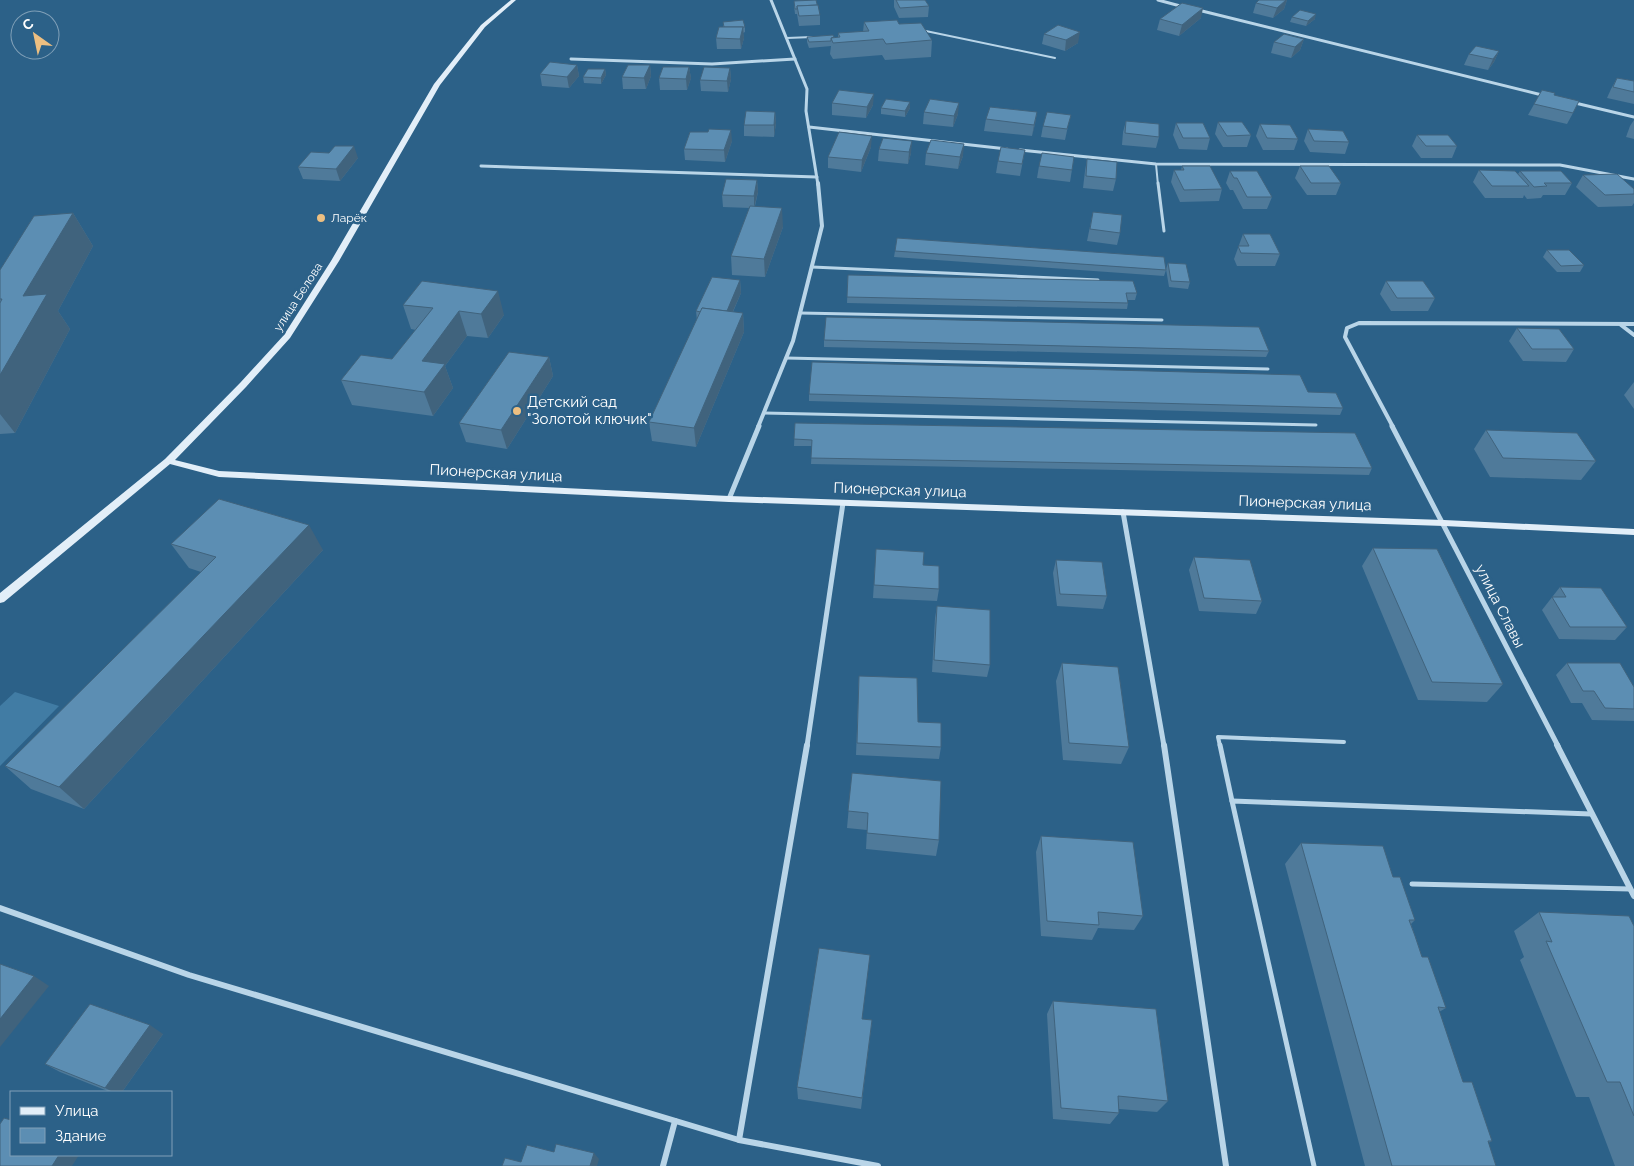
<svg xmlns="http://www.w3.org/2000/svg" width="1634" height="1166" viewBox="0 0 1634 1166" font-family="Raleway,sans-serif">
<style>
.green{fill:#417ca4}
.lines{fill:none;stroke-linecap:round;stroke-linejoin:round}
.lane-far3{stroke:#b9d5e8;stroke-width:2}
.lane-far2{stroke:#b9d5e8;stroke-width:3}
.lane-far1{stroke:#b9d5e8;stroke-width:4}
.lane{stroke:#b9d5e8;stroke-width:5}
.street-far3{stroke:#b9d5e8;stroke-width:3}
.street-far2{stroke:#b9d5e8;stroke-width:4}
.street-far1{stroke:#b9d5e8;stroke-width:5}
.street{stroke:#b9d5e8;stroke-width:6}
.secondary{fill:#e2eef8;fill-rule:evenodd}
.wall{fill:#4f7a9a}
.shaded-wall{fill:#40637d}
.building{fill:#5c8eb3;stroke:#40637d}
.poi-dot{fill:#edbf81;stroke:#2c6188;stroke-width:2}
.labels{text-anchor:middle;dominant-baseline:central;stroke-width:5;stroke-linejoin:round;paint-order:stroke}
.far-poi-label{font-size:12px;fill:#fff;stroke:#2c6188;text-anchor:start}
.far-street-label{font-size:12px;fill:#fff;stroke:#2c6188}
.poi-label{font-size:15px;fill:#fff;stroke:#2c6188;text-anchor:start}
.street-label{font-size:15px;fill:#fff;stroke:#2c6188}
</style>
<rect width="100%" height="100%" fill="#2c6188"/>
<polygon class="green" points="15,692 59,706 0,766 0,706"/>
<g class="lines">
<g class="lane-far3">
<polyline points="921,30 1055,58"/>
<polyline points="787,38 812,37"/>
<polyline points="1156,164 1158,185"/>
</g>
<g class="lane-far2">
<polyline points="1158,183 1164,231"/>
<polyline points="812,267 1098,280"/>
<polyline points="800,313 1162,320"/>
<polyline points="786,358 1268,369"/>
<polyline points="764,413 1316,425"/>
</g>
<polyline class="lane-far1" points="1220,746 1218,737 1344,742"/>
<g class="lane">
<polyline points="1220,745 1232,801"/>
<polyline points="1412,884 1630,889"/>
<polyline points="1314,1166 1232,801 1591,814"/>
</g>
<g class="street-far3">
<polyline points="771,0 807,89 806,111 818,185"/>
<polyline points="1158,0 1184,7"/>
<polyline points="1198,10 1546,96"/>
<polyline points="571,59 712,64 795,59"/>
<polyline points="1571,102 1634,117"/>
<polyline points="809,127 1007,149"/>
<polyline points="1020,150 1156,164 1560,165 1634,179"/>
<polyline points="481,166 817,177"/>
</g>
<g class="street-far2">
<polyline points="1621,325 1634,335"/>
<polyline points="758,427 793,341 822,226 818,183"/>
<polyline points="1393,427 1345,337 1347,328 1359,323 1634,324"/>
</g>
<g class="street-far1">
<polyline points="1392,426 1558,746"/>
<polyline points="729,499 759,426"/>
<polyline points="1123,512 1164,746"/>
<polyline points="807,746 843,503"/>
</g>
<g class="street">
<polyline points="1164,745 1226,1166"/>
<polyline points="1557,745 1634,896"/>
<polyline points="0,908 189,975 739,1140 878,1166"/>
<polyline points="739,1140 807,745"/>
<polyline points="663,1166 675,1121"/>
</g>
<polygon class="secondary" points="511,0 516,0 485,27 440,85 339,261 290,338 246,387 175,460 219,471 729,496 1444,520 1634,529 1634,535 1444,526 729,502 219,477 170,464 4,602 0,603 0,593 165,459 240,383 284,335 331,261 434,84 481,25"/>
</g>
<g class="wall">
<polygon points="894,0 925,0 929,6 928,17 899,18 894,7"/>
<polygon points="1259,0 1287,0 1284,9 1273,18 1253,13 1256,3"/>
<polygon points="794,1 820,15 820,25 799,26 797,14 795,14 794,6"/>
<polygon points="1292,17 1315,19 1306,26 1290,22"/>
<polygon points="1201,18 1179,36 1157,30 1160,19"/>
<polygon points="723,22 745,27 745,32 743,33 744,38 741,49 717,49 716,38 723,27"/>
<polygon points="864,22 899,24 932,40 931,57 885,60 882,55 833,59 830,54 831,46 809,48 807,42 807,37 838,37 838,33 863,32"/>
<polygon points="1044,34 1078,43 1065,51 1042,44"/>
<polygon points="1304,39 1300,50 1291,58 1271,53 1274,42"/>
<polygon points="1499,51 1494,62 1488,70 1464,65 1469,54"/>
<polygon points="577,65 579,76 569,88 542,86 540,74"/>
<polygon points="650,65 651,76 646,89 623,89 622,77"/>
<polygon points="689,67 691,78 687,90 660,90 659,78"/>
<polygon points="730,68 731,79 728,92 701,91 700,80"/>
<polygon points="605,69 606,75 601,84 584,83 583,77"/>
<polygon points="1617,78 1634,81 1634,104 1607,98 1611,89"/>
<polygon points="1542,90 1554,95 1573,113 1567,124 1528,115"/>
<polygon points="832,103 873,105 866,118 832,115"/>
<polygon points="881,108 910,108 905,117 881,114"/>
<polygon points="775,112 776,123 774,137 744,136 744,125"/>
<polygon points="924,112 958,114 953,127 923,124"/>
<polygon points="1037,112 1035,124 1032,136 984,131 986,119"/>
<polygon points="1634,120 1634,139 1626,137 1630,126"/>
<polygon points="1126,121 1159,137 1156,148 1122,145 1123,132"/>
<polygon points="1218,122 1251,135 1247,147 1223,147 1215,134"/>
<polygon points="1176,123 1210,138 1207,150 1179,149 1173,135"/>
<polygon points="1260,124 1298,139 1294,150 1263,150 1256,136"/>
<polygon points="1043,126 1068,126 1065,140 1041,137"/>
<polygon points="1308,129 1349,142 1345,154 1310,152 1304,141"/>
<polygon points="1417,135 1457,146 1452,158 1421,158 1412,146"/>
<polygon points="883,138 911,153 908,164 878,161 879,149"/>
<polygon points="732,141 725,162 685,160 684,149"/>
<polygon points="871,147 861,172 828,168 828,157"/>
<polygon points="1025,150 1020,176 996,173 998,161"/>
<polygon points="329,153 358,158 340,181 303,179 298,167"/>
<polygon points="926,153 963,156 958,169 925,165"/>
<polygon points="1074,157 1070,182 1037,178 1039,166"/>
<polygon points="1087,159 1116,179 1113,191 1083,188 1085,171"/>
<polygon points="1182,166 1222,189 1219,201 1180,202 1171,182 1174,170 1181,170"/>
<polygon points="1300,166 1341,183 1336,195 1307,195 1295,178"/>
<polygon points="1479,170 1518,174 1520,171 1572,183 1565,195 1543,195 1541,198 1527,199 1524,195 1523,198 1485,198 1473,182"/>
<polygon points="1230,171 1272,197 1267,209 1243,209 1233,190 1230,190 1226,183"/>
<polygon points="1583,175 1634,189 1634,203 1632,206 1598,207 1576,187"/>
<polygon points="757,180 758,192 755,206 783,227 765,277 732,275 731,256 750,208 723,207 722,195"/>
<polygon points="1093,212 1120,233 1117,245 1087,241"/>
<polygon points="73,213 93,246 58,311 70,329 15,433 0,434 0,270"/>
<polygon points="1243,234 1280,254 1275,266 1237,266 1234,259"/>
<polygon points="1547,250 1584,265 1580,272 1557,272 1543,257"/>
<polygon points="895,251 1166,270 1164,276 894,257"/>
<polygon points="1168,263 1190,282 1188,289 1169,287 1166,269"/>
<polygon points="848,275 1137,293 1135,300 1128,300 1128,303 1127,309 847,303"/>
<polygon points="740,280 741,293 733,312 743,313 744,332 696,447 652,441 649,422 697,321 696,311"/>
<polygon points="1386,281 1435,298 1428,311 1391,311 1380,294"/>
<polygon points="403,305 504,315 488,338 467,336 445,366 453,388 433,416 352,405 341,380 392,359 416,330 411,329"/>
<polygon points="1517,328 1574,349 1566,362 1523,361 1509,341"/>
<polygon points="824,340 1269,351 1266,357 824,347"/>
<polygon points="549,357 553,376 507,449 466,442 459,423"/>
<polygon points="1634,382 1634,409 1624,395"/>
<polygon points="1308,392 1343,408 1340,415 809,401 809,394"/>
<polygon points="795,423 1372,468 1369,475 811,464 812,446 794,446"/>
<polygon points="1486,430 1596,461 1581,480 1490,477 1474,449"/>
<polygon points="171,544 323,550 84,809 31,789 5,766 201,572 189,568"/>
<polygon points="1373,548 1503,684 1487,702 1418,700 1362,566"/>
<polygon points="876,549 923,565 939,589 937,601 873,598"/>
<polygon points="1194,557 1262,601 1256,614 1199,611 1189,570"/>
<polygon points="1056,560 1107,596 1103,609 1057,606 1053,573"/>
<polygon points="1560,587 1627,627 1615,640 1559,639 1542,610"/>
<polygon points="937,606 990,665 987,677 932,672 935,618"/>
<polygon points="1062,663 1129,747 1121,764 1063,760 1056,681"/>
<polygon points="1567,663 1634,687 1634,721 1592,720 1582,703 1571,703 1556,675"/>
<polygon points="859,676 918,722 941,747 939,759 856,755"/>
<polygon points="852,773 939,840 936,856 866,849 867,830 847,828"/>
<polygon points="1041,836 1143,916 1134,930 1098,928 1092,940 1041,936 1036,852"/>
<polygon points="1301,843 1393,877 1415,920 1411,924 1422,957 1446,1008 1439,1012 1463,1082 1492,1141 1488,1143 1496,1166 1365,1166 1285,864"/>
<polygon points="1539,912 1634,926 1634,1166 1615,1166 1589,1097 1576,1097 1520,960 1524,957 1514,931"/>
<polygon points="1053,1001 1168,1101 1157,1112 1119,1109 1119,1113 1110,1124 1053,1119 1047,1014"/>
<polygon points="862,1019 872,1020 861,1109 798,1099 797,1087"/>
<polygon points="163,1034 122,1092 110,1092 60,1072 45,1064"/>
</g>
<g class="shaded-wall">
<polygon points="1286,0 1287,0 1284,9 1273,18 1277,8"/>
<polygon points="1203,8 1201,18 1179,36 1182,25"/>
<polygon points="1316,14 1315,19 1306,26 1308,21"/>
<polygon points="743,27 744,38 741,49 740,39"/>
<polygon points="1080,32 1078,43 1065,51 1066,40"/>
<polygon points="1304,39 1300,50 1291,58 1295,47"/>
<polygon points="1499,51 1494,62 1488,70 1493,59"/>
<polygon points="577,65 579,76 569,88 567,77"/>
<polygon points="650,65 651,76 646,89 644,78"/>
<polygon points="689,67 691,78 687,90 686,79"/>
<polygon points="730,68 731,79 728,92 727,81"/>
<polygon points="605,69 606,75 601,84 601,78"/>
<polygon points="874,94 873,105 866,118 867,107"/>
<polygon points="910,102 910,108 905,117 905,111"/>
<polygon points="959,103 958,114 953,127 954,116"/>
<polygon points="775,112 776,123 774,137 774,125"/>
<polygon points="1037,112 1035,124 1032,136 1034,125"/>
<polygon points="731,130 732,141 725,162 724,150"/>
<polygon points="872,136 871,147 861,172 862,160"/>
<polygon points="912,141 911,153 908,164 909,152"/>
<polygon points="964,144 963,156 958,169 960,157"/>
<polygon points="354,146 358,158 340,181 336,169"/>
<polygon points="757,180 758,192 754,208 754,196"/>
<polygon points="782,208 783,227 765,277 764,259"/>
<polygon points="73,213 93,246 58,311 70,329 15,433 0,414 0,375 23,296"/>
<polygon points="740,280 741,293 726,327 725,314"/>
<polygon points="498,291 504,315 488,338 481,314"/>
<polygon points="459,311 467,336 445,366 453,388 433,416 424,392 422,361"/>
<polygon points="743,313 744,332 696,447 694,428"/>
<polygon points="549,357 553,376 507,449 501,430"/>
<polygon points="309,525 323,550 84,809 59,787"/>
<polygon points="34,976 49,986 0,1047 0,1019"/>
<polygon points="150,1025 163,1034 122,1092 113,1092 105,1088"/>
<polygon points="594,1153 599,1159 597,1166 590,1166"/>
<polygon points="59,1155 79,1155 72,1166 52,1166"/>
</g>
<g class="building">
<polygon points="816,0 818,8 818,5 797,6 797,9 795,9 794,1"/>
<polygon points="896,0 925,0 929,6 900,8"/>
<polygon points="1259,0 1286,0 1277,8 1256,3"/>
<polygon points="1182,3 1203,8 1182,25 1160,19"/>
<polygon points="818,5 820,15 799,16 797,6"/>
<polygon points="1300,10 1316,14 1308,21 1292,17"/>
<polygon points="743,20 745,27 724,27 723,22"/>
<polygon points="897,20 899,24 921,23 932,40 886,44 883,39 833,43 831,38 840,37 838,33 869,31 864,22"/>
<polygon points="1058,25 1080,32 1066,40 1044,34"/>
<polygon points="719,27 743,27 740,39 716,38"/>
<polygon points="1284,34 1304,39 1295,47 1274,42"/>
<polygon points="833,35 834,37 831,38 831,41 809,42 807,37"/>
<polygon points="1476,46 1499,51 1493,59 1469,54"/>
<polygon points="550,62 577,65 567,77 540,74"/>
<polygon points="628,65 650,65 644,78 622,77"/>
<polygon points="663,67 689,67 686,79 659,78"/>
<polygon points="704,67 730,68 727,81 700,80"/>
<polygon points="588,69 605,69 601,78 583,77"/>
<polygon points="1617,78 1634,81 1634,92 1613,87"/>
<polygon points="839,90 874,94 867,107 832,103"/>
<polygon points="1542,90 1555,93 1554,95 1579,101 1573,113 1534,104"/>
<polygon points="886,99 910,102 905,111 881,108"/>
<polygon points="930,99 959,103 954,116 924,112"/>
<polygon points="990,107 1037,112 1034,125 986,119"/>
<polygon points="746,111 775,112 774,125 744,125"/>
<polygon points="1047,112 1071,115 1067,129 1043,126"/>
<polygon points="1126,121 1159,124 1159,137 1125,133"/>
<polygon points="1218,122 1242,122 1251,135 1227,136"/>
<polygon points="1176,123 1203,123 1210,138 1183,138"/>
<polygon points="1260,124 1290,125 1298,139 1267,138"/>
<polygon points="709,129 731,130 724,150 684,149 690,132 708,132"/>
<polygon points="1308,129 1343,131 1349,142 1314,141"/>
<polygon points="839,132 872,136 862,160 828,157"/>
<polygon points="1417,135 1448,135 1457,146 1426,146"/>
<polygon points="883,138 912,141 909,152 879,149"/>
<polygon points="931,140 964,144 960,157 926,153"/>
<polygon points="335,146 354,146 336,169 298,167 311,152 329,153"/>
<polygon points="1001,147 1025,150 1022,164 998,161"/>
<polygon points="1042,153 1074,157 1072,170 1039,166"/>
<polygon points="1087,159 1117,162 1116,179 1086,176"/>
<polygon points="1182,166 1210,166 1222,189 1184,190 1174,170 1184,170"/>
<polygon points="1300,166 1329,166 1341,183 1311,183"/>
<polygon points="1479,170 1515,171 1529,186 1492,186"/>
<polygon points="1230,171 1257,171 1272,197 1247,197 1237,178 1234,178"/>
<polygon points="1520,171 1561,171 1572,183 1544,183 1547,186 1534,187"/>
<polygon points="1617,174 1634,189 1634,194 1605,195 1583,175"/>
<polygon points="726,179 757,180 754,196 722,195"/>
<polygon points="750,206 782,208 764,259 731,256"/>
<polygon points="1093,212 1122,215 1120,233 1090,229"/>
<polygon points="73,213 23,296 47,294 0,375 0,303 2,299 0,299 0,270 34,216"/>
<polygon points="1243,234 1270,234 1280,254 1241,253 1238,246 1249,246"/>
<polygon points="897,238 1164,257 1166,270 895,251"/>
<polygon points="1547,250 1569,250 1584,265 1561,266"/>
<polygon points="1168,263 1186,264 1190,282 1171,281"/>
<polygon points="848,275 1133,281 1137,293 1126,293 1128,303 847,297"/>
<polygon points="712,277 740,280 727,311 702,308 701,312 696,311"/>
<polygon points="422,281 498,291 481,314 459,311 422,361 445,364 424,392 341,380 361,355 392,359 433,308 403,305"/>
<polygon points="1386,281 1423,281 1435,298 1397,298"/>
<polygon points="702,308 743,313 694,428 649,422"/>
<polygon points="826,317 1259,327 1269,351 824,340"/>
<polygon points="1517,328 1559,329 1574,349 1532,349"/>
<polygon points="509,352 549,357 501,430 459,423"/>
<polygon points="812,362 1300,375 1308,392 1336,393 1343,408 809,394"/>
<polygon points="795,423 1355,433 1372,468 811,458 812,440 794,439"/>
<polygon points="1486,430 1577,433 1596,461 1503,458"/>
<polygon points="219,499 309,525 59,787 5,766 216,557 171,544"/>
<polygon points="1373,548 1437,549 1503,684 1432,682"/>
<polygon points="876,549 924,552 923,565 939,566 939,589 874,585"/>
<polygon points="1194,557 1250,560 1262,601 1204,598"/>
<polygon points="1056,560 1102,562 1107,596 1060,594"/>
<polygon points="1560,587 1601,588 1627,627 1570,627 1552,597 1566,597"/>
<polygon points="937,606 990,610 990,665 934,660"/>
<polygon points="1062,663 1118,667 1129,747 1069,743"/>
<polygon points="1567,663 1620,663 1634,687 1634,709 1605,708 1594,691 1583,691"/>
<polygon points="859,676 917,678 918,722 941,723 941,747 857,743"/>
<polygon points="852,773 941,781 939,840 867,833 868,813 848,811"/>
<polygon points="1041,836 1133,842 1143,916 1098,912 1099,925 1047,921"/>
<polygon points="1301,843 1383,846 1393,877 1400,877 1415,920 1409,920 1415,936 1422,957 1428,957 1446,1008 1438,1007 1463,1082 1472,1082 1492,1141 1488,1141 1496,1166 1392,1166"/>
<polygon points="1539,912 1629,916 1634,926 1634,1116 1620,1082 1607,1082 1546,941 1552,942"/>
<polygon points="819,948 870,955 862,1019 872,1020 862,1098 797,1087"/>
<polygon points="0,964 34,976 0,1019"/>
<polygon points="1053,1001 1156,1009 1168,1101 1118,1096 1119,1113 1061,1108"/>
<polygon points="90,1004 150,1025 105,1088 45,1064"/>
<polygon points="4,1118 11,1120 11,1155 59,1155 52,1166 0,1166 0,1124"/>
<polygon points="556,1144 594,1153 590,1166 502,1166 505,1158 521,1162 527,1145 554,1152"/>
</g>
<g class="poi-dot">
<circle cx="321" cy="218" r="5"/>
<circle cx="517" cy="411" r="5"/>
</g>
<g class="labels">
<g class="far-poi-label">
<text x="331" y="218">Ларёк</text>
</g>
<g class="far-street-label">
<text transform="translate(298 297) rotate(-57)">улица Белова</text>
</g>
<g class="poi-label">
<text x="527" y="402">Детский сад<tspan x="527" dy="17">"Золотой ключик"</tspan></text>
</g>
<g class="street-label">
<text transform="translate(496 473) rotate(3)">Пионерская улица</text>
<text transform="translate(900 490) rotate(2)">Пионерская улица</text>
<text transform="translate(1305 503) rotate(2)">Пионерская улица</text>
<text transform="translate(1500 606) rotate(63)">улица Славы</text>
</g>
</g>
<rect x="10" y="1091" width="162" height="65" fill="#2c6188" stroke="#80a0b8"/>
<rect x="20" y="1107" width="25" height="8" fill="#e2eef8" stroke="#80a0b8"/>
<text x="55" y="1116" font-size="15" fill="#ffffff">Улица</text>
<rect x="20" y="1128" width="25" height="15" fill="#5c8eb3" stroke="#80a0b8"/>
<text x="55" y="1141" font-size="15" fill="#ffffff">Здание</text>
<g transform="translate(35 35) rotate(327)"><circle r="24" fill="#2c6188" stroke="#80a0b8"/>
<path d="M0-4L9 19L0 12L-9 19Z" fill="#edbf81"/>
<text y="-8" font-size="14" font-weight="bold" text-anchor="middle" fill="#ffffff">С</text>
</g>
</svg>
